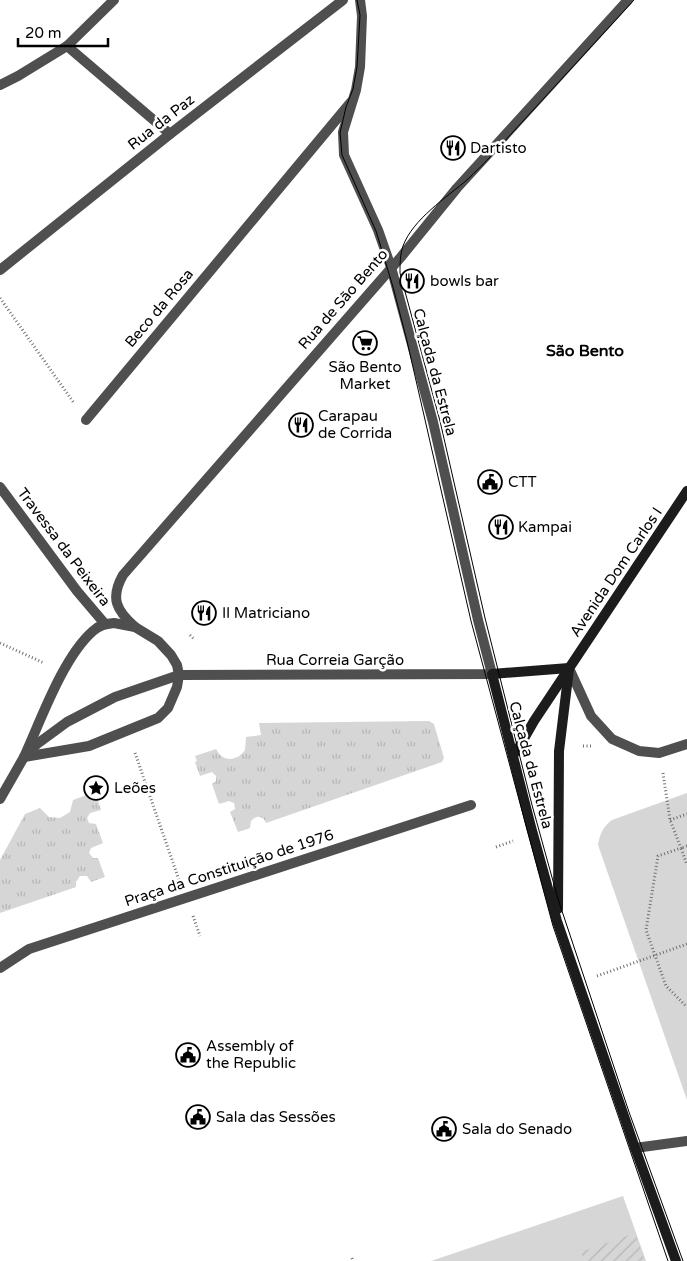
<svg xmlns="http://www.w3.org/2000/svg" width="687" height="1261" viewBox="0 0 687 1261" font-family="'Varela Round',sans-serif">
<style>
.grass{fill:url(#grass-tufts)}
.park{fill:#d6d6d6}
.garden{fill:url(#garden-furrows)}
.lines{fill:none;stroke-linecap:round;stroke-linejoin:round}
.path{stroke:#717171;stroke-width:3;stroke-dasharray:1 2.5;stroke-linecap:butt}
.pedestrian{stroke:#4f4f4f;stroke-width:10}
.minor{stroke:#4f4f4f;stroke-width:10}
.tertiary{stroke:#4f4f4f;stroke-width:10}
.secondary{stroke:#1c1c1c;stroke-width:10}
.tram{stroke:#000;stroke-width:1}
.labels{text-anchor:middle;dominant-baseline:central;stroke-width:5;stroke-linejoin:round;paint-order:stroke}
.street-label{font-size:15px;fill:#000;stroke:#fff}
.poi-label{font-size:15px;fill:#000;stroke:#fff;text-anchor:start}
.neighbourhood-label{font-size:16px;font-weight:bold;fill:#000;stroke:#fff}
</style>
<defs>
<pattern id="grass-tufts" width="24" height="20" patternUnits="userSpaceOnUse" patternTransform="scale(1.25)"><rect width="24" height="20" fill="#d6d6d6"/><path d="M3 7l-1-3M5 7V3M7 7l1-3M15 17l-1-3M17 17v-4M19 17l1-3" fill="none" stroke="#b6b6b6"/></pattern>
<pattern id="garden-furrows" width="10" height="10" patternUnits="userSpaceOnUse" patternTransform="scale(1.25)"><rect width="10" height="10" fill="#d6d6d6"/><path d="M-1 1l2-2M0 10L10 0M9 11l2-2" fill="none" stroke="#b6b6b6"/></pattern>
</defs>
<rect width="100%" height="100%" fill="#fff"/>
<g class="grass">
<path d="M429 721 434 724 444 758 442 762 266 823C263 815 256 815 251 821L250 828 238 832 230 812 235 809 234 803 229 801 219 804 212 784 216 781V776L212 772 200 776 195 762 197 761 195 756 216 749C222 762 237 762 245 750L246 737 261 735 259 723Z"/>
<polygon points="92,793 93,796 96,795 101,810 90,813 87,818 89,823 96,824 103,843 91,848 89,853 93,858 98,858 105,877 91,882 87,876 80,876 76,882 76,887 0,913 0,860 25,814 40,808 49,817 60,818 70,812 73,800"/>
</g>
<g class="park">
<path d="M687 793V1100L598 845C600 833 603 827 612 820Z"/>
<polygon points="623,1196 646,1261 431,1261"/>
</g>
<polygon class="garden" points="635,1233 645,1261 584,1261 581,1252"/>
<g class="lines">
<g class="path">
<polyline points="0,298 74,403"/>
<polyline points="190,635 195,640"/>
<polyline points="0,643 44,663"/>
<polyline points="583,746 591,746"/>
<polyline points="135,753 179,880"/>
<polyline points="663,773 670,820 681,848 658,856 646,930 666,986 687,1007"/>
<polyline points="670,820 687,814"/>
<polyline points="687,846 681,848 687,865"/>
<polyline points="496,847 513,841"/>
<polyline points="193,916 200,936"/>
<polyline points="597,976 687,944"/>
<polyline points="352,1258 353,1261"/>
</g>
<g class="pedestrian">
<polyline points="0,487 77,591 105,624"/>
<polyline points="0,968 29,949 471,805"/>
</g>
<g class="minor">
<polyline points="67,46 170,134"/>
<polyline points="0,85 18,76 67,46 114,0"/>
<polyline points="0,270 170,134 343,0"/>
<polyline points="86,420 351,102"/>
<path d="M114 623 135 627 158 641 171 655 177 665 179 675 177 687 168 708 158 718 89 746 24 757C41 720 63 657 93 631 99 625 106 624 114 623Z"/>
<path d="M135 627C116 610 110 598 123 575L401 257 457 188 628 0"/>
<polyline points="569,668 591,716 612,739 639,751 659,753 687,744"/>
<polyline points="635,1148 687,1141"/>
</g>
<polyline class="tertiary" points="0,799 24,757 37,744 67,722 115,697 179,675 492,674 478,620 433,422 391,267 378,230 344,155 343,132 356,90 360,67 362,16 360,0"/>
<g class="secondary">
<polyline points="569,668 492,674 531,827 557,921 635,1148 676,1261"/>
<polyline points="513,755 518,749 534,721 687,491"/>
<polyline points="558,909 559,751 569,669"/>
</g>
<g class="tram">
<polyline points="357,0 360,15 357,67 353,89 346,107 340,133 342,155 376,231 393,287 407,341 471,621 553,926 668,1261"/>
<path d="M634 0 490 157C483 165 475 172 468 179 446 198 413 219 403 246 400 255 400 264 400 273L440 421 485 618 532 805 558 899 629 1112 683 1261"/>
</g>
</g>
<defs>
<g id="restaurant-ring" transform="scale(1.25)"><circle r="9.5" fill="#fff" stroke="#000" stroke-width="1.5"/><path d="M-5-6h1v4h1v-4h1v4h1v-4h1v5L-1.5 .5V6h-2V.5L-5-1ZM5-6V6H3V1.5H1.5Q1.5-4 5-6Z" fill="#000"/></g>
<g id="supermarket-ring" transform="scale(1.25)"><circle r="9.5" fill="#fff" stroke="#000" stroke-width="1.5"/><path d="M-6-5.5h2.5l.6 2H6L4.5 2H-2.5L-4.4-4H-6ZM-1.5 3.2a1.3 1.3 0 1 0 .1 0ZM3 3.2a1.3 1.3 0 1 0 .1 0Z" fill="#000"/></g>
<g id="civic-ring" transform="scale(1.25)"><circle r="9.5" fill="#fff" stroke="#000" stroke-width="1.5"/><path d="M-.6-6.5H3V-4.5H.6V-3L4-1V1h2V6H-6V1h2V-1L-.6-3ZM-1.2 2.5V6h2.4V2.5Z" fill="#000"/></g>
<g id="sight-ring" transform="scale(1.25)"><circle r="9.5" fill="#fff" stroke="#000" stroke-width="1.5"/><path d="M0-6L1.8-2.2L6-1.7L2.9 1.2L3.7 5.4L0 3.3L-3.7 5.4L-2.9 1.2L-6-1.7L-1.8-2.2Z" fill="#000"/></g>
</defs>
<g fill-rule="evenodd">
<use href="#restaurant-ring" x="453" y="148"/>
<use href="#restaurant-ring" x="412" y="281"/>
<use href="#supermarket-ring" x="365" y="343"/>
<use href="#restaurant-ring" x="301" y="425"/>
<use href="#civic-ring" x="490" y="482"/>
<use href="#restaurant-ring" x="501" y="527"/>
<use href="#restaurant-ring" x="204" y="613"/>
<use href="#sight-ring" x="96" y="788"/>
<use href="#civic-ring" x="188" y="1055"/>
<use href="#civic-ring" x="198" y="1117"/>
<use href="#civic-ring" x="444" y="1129"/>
</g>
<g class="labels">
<g class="street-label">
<text transform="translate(161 122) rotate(-38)">Rua da Paz</text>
<text transform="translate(343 299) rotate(-49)">Rua de São Bento</text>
<text transform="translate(159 308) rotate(-50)">Beco da Rosa</text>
<text transform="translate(435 372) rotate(75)">Calçada da Estrela</text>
<text transform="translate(64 547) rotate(53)">Travessa da Peixeira</text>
<text transform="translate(616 572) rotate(-56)">Avenida Dom Carlos I</text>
<text x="335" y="660">Rua Correia Garção</text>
<text transform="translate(531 765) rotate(75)">Calçada da Estrela</text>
<text transform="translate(229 868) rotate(-18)">Praça da Constituição de 1976</text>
</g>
<g class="poi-label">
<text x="470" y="148">Dartisto</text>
<text x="430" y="281">bowls bar</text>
<text x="365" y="367" text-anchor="middle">São Bento<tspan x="365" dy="17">Market</tspan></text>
<text x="318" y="416">Carapau<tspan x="318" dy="17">de Corrida</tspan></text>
<text x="508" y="482">CTT</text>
<text x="518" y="527">Kampai</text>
<text x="222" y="613">Il Matriciano</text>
<text x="114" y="788">Leões</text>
<text x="206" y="1046">Assembly of<tspan x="206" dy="17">the Republic</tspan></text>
<text x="216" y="1117">Sala das Sessões</text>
<text x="462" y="1129">Sala do Senado</text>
</g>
<g class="neighbourhood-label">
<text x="585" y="351">São Bento</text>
</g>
</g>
<path d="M18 38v8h90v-8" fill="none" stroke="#000000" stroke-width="2.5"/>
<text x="25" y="38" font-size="15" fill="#000000" stroke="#ffffff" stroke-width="4" paint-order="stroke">20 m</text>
</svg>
